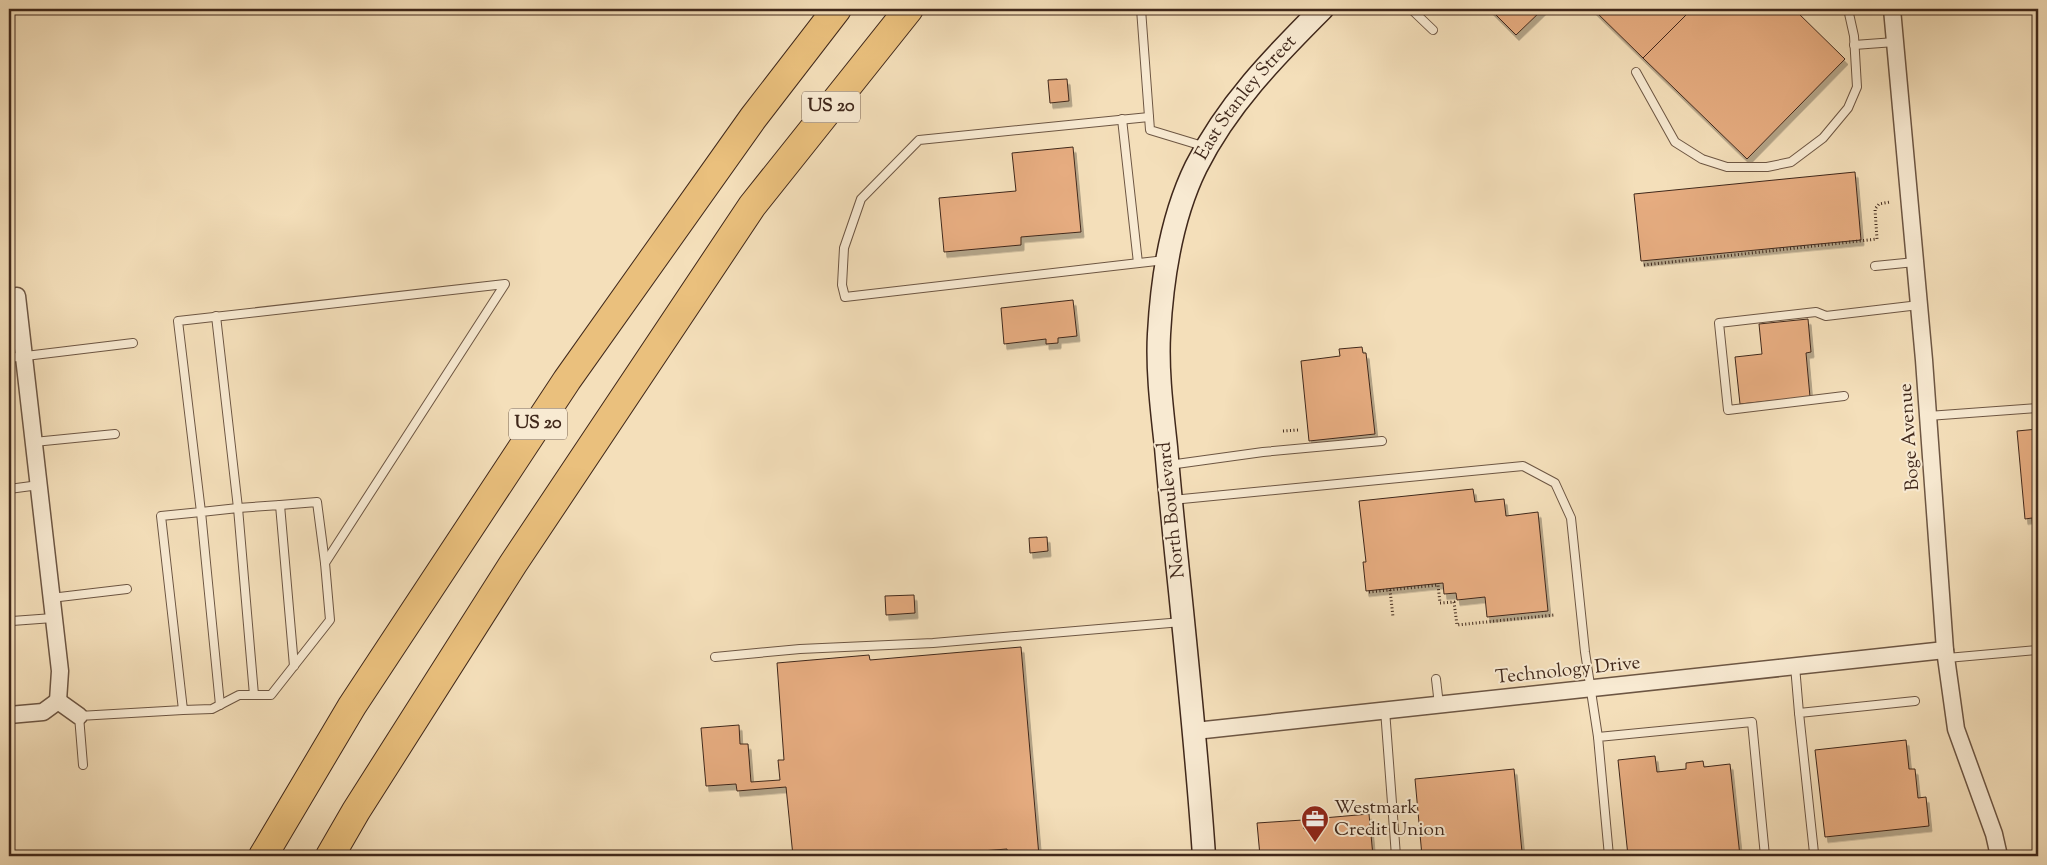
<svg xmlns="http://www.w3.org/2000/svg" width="2047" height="865" viewBox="0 0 2047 865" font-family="'Sorts Mill Goudy',serif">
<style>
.building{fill:#e6ac80;stroke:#40281b;filter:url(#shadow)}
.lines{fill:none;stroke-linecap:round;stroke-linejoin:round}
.lane-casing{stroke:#6d5643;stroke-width:10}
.street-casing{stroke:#6d5643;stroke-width:19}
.secondary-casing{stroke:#40281b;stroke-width:25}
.highway-casing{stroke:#40281b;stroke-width:30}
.path{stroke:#40281b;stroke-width:3;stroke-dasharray:1 2.5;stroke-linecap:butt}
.lane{stroke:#f8ead2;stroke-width:8}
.street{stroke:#f8ead2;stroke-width:16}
.secondary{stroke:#f8ead2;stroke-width:22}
.highway{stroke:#eac07d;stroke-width:28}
.labels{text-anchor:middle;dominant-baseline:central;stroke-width:4;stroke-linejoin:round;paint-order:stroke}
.shield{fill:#f8ead2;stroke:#776252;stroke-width:1}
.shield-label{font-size:18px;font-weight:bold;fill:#40281b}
.street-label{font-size:19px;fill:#40281b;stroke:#f8ead2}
.poi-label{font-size:19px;fill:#40281b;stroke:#f8ead2;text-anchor:start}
</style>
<defs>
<filter id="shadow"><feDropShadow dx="3" dy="5.5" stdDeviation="0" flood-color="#0004"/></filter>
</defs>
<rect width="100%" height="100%" fill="#f4dfba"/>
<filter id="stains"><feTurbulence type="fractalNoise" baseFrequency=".004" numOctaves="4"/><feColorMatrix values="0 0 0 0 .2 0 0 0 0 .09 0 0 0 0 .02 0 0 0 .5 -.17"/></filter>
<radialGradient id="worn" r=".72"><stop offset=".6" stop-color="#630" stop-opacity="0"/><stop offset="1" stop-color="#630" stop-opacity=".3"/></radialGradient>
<g class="building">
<polygon points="1490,9 1543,9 1516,35"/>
<polygon points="1593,9 1692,9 1643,58"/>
<polygon points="1692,9 1794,9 1845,59 1747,159 1643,58"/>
<polygon points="1067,79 1069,101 1050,103 1048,80"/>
<polygon points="1073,147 1081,232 1021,237 1021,245 944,252 939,198 1016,191 1012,153"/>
<polygon points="1855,172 1861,240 1641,261 1634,194"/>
<polygon points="1073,300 1077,336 1058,338 1058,343 1046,344 1046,339 1004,344 1001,308"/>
<polygon points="1808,319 1811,352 1806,353 1810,397 1740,404 1735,357 1762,354 1759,324"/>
<polygon points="1362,347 1363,353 1366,353 1375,434 1309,441 1301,361 1340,356 1339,349"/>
<polygon points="2038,429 2038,561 2036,561 2032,518 2025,519 2017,431"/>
<polygon points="1473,489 1475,502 1504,499 1506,516 1538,512 1548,611 1487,617 1485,597 1457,600 1456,593 1444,594 1443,583 1366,591 1363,562 1366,562 1359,501"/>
<polygon points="1047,537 1048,551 1030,553 1029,538"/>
<polygon points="914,595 915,613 886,615 885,596"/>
<polygon points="1021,647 1039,856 1008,856 1007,849 918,856 793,856 786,787 737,791 736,784 706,786 701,728 739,725 740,744 748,744 751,782 780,780 778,760 784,760 777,663 869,655 870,660"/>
<polygon points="1906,740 1909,769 1915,769 1918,798 1926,797 1929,826 1825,837 1815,750"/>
<polygon points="1655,756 1657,772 1686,769 1686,763 1703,761 1704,767 1730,764 1740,856 1628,856 1618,760"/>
<polygon points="1514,769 1522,852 1511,853 1511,856 1422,856 1415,779"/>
<polygon points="1369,814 1373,856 1260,856 1257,823 1303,820 1304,829 1324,827 1323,818"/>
</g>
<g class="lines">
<g class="lane-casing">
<g id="lane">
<polyline points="1141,9 1150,130 1206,147"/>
<polyline points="1411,9 1433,30"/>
<polyline points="1854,45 1895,42"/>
<polyline points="1636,72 1675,142 1702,159 1727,167 1767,167 1791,162 1823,138 1848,108 1857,87 1854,36 1848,9"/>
<polyline points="1149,117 919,140 861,199 844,248 842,285 845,297 1165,260"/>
<polyline points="1122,119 1138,263"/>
<polyline points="1875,266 1915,262"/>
<polyline points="216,316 238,508 280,505 294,666"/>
<polyline points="9,358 133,343"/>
<polyline points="1844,396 1728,410 1719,323 1816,312 1826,316 1919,305"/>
<polyline points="1928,416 2038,408"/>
<polyline points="34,442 115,434"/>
<polyline points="1169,465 1263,452 1382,441"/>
<polyline points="9,489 39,485"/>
<polyline points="1172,500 1523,466 1555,483 1571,518 1585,652 1598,737"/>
<polyline points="280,505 317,502 325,563"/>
<polyline points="51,598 127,589"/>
<polyline points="12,621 53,618"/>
<polyline points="715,657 800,649 933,643 1182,622"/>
<polyline points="1947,658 2038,650"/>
<polyline points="1795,666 1799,713"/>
<polyline points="1436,679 1439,705"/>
<polyline points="220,705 201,512 238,508 254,695"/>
<polyline points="1385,710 1396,856"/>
<polyline points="83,765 79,716 183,710 161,516 201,512 178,321 505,284 325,563 330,620 271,695 239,695 212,709 183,710"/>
<polyline points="1814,853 1799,713 1915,701"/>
<polyline points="1609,856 1598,737 1752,722 1765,856"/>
</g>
</g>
<g class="street-casing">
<g id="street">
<polyline points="1892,9 1924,360 1945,650 1956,729 1994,834 1999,856"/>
<polyline points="17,296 60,671 58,701"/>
<polyline points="58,701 79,716"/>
<polyline points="9,715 43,712 58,701"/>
<polyline points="1195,731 1945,650"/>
</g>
</g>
<g class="secondary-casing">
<g id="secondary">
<path id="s1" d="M1204 856C1198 767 1189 679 1180 591 1175 543 1170 495 1166 447 1162 410 1157 371 1159 334 1162 278 1171 218 1196 167 1227 105 1274 57 1322 9"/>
</g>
</g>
<g class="highway-casing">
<g id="highway">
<polyline points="263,856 352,706 567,380 753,118 837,9"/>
<polyline points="330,856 356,811 513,564 752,206 909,9"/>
</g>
</g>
<g class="path">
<polyline points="1644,265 1877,239 1875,209 1879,204 1890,202"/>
<polyline points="1283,431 1299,430"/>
<polyline points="1390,590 1393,617"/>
<polyline points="1369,592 1438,585 1440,603 1454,602 1457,625 1554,615"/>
</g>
<use href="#lane" class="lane"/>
<use href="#street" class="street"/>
<use href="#secondary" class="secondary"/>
<use href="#highway" class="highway"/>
</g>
<defs>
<g id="office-pin" transform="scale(1.4375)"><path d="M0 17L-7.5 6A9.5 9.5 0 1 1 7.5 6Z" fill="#8f2418" stroke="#f8ead2"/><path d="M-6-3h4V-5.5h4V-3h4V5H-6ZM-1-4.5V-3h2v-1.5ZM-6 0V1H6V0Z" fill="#fff"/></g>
</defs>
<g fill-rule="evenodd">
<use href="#office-pin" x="1315" y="819"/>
</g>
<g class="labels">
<g class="shield">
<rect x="802" y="91.5" width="58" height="31" rx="4"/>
<rect x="509" y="408.5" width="58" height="31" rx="4"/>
</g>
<g class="shield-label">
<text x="831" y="107">US 20</text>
<text x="538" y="424">US 20</text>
</g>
<g class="street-label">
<text stroke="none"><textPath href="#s1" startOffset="782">East Stanley Street</textPath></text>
<text transform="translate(1910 437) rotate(-94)">Boge Avenue</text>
<text transform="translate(1172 510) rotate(-96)">North Boulevard</text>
<text transform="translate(1568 671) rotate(-6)">Technology Drive</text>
</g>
<g class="poi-label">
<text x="1334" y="808">Westmark<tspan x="1334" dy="22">Credit Union</tspan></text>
</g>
</g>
<rect width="2047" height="865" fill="none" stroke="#f4dfba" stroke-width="30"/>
<rect x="10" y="10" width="2027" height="845" fill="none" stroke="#40281b" stroke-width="2.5"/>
<rect x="15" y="15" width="2017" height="835" fill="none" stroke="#40281b"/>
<rect width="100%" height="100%" filter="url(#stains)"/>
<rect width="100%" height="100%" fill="url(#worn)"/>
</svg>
